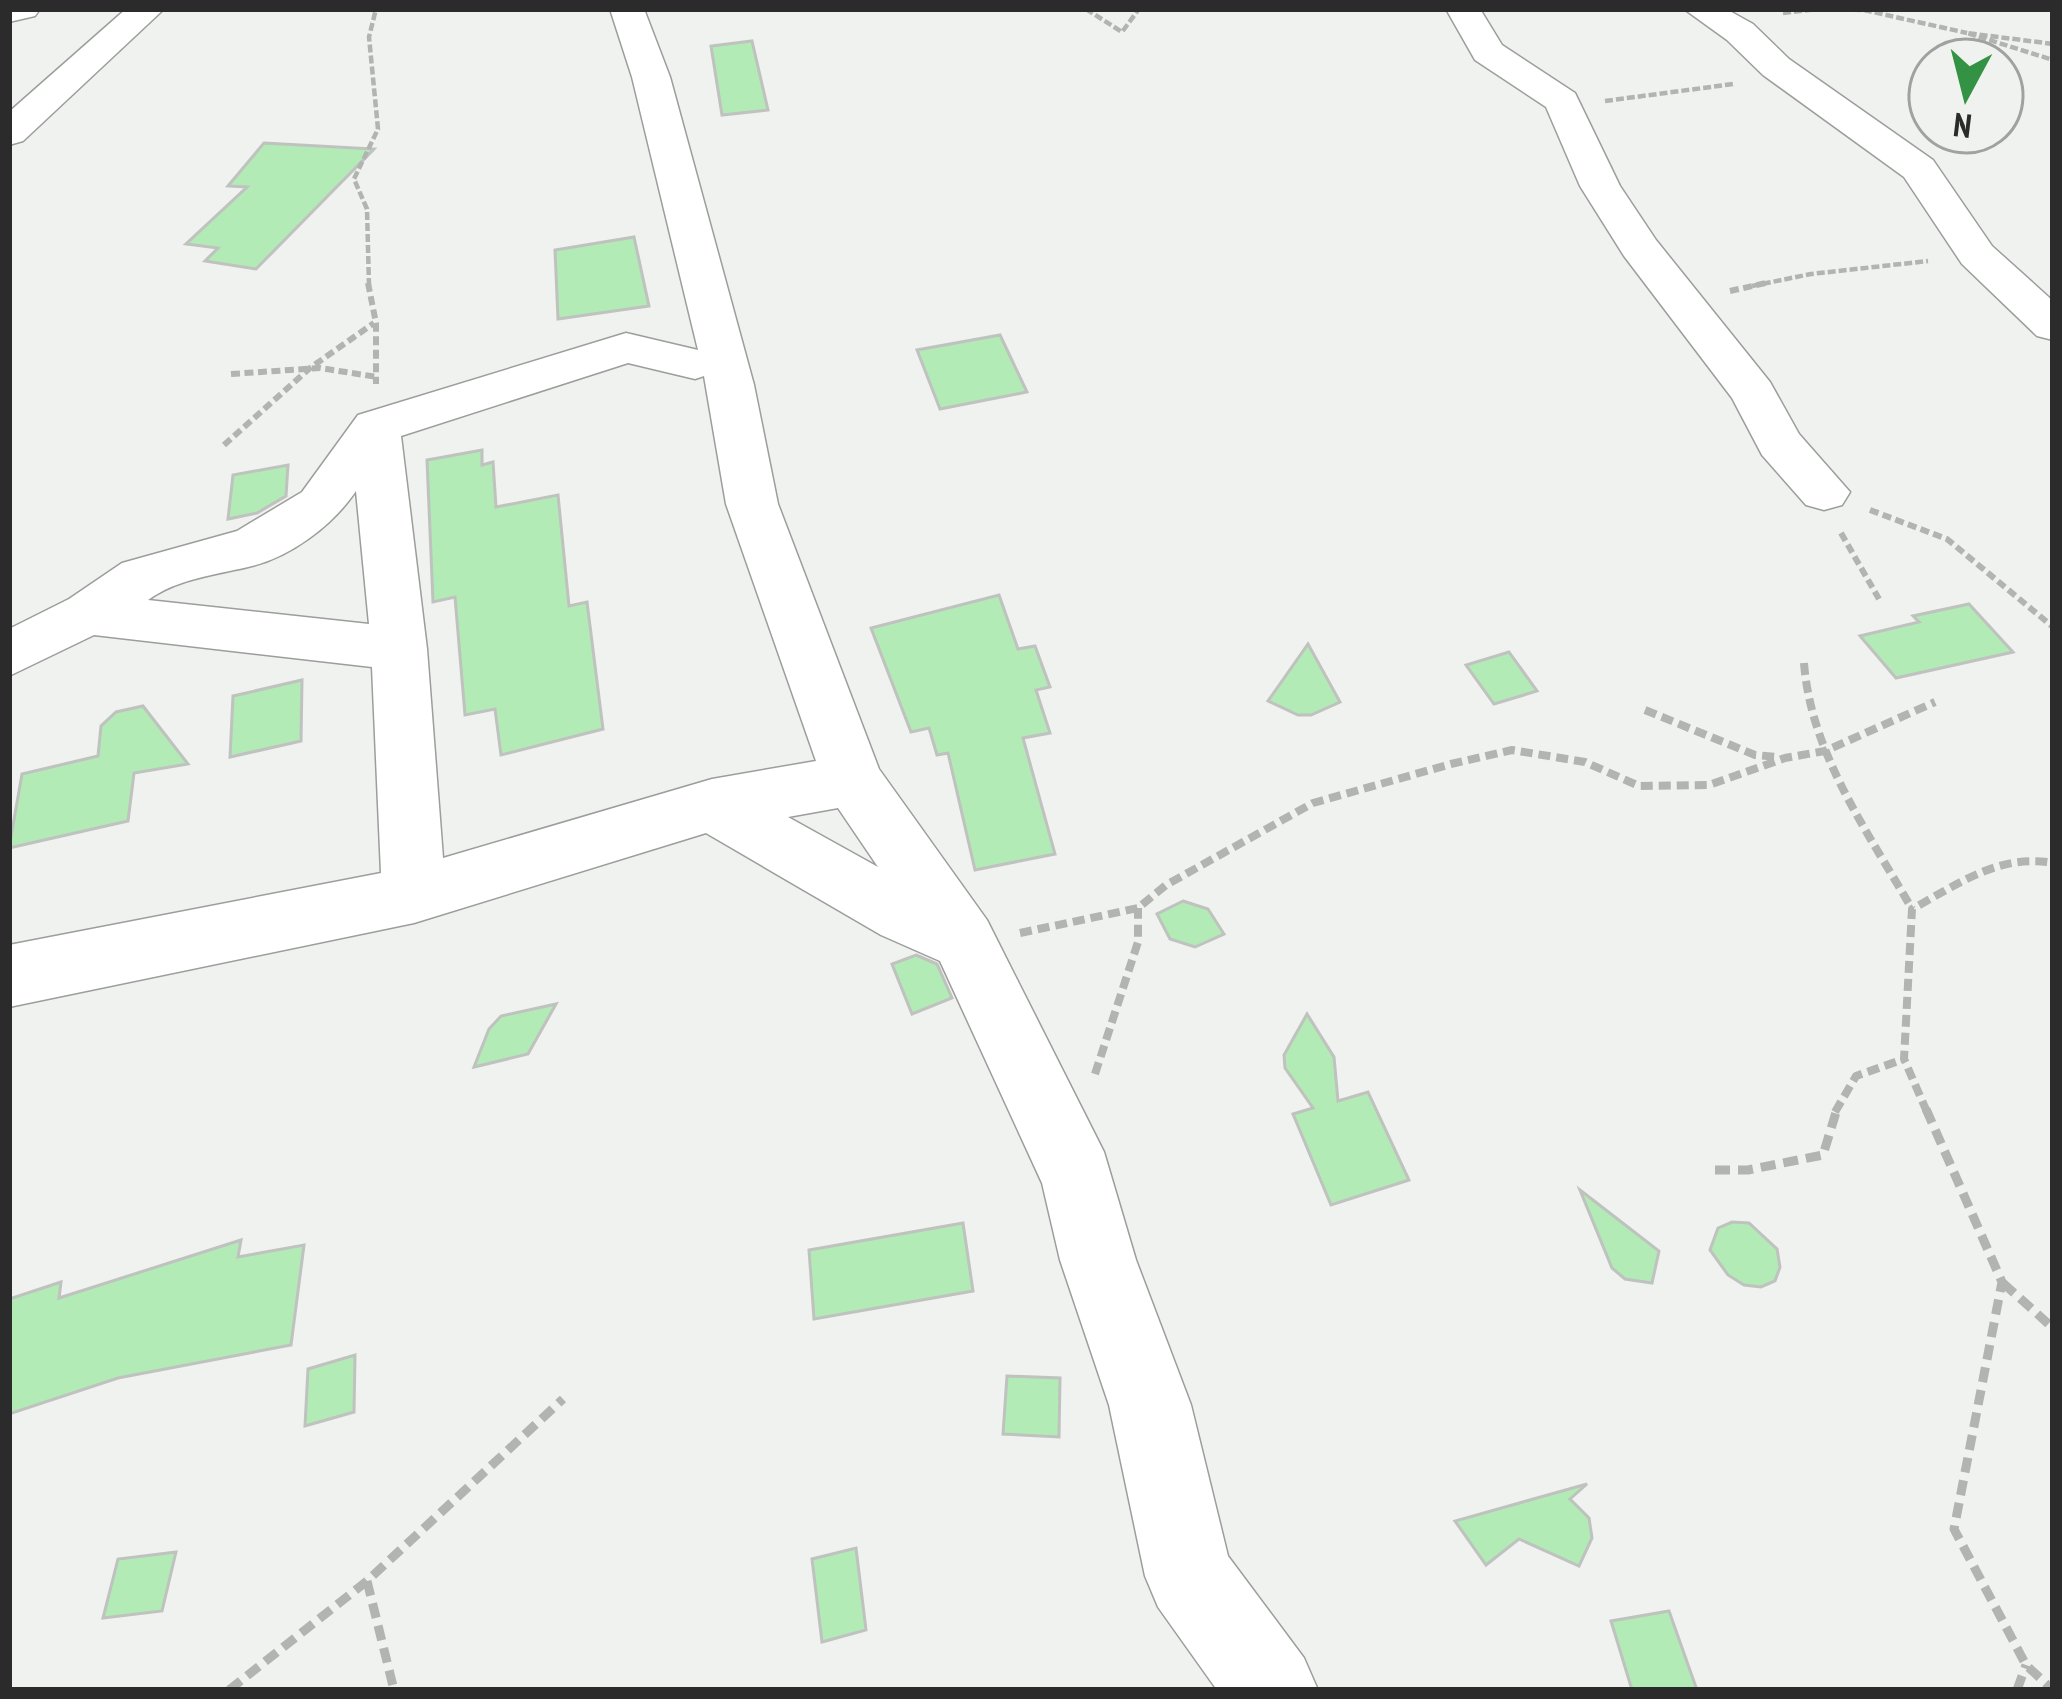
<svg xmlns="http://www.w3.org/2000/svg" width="2062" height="1699" viewBox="0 0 2062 1699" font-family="'PT Sans Narrow',sans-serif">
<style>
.building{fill:#b2ebb6;stroke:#bfc2bf;stroke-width:3}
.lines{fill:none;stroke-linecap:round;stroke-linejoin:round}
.minor-casing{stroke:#9b9e9b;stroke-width:3}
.path-far3{stroke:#b1b4b1;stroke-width:4.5;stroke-dasharray:8 3;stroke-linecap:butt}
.path-far2{stroke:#b1b4b1;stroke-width:6;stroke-dasharray:9 4.5;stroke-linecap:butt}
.path-far1{stroke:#b1b4b1;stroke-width:8;stroke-dasharray:12 6;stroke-linecap:butt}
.path{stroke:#b1b4b1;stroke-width:9;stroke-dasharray:15 8;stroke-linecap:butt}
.minor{fill:#fff;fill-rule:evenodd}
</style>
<rect width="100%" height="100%" fill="#eff2ef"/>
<g class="building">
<polygon points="752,41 768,110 722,115 711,46"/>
<polygon points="264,143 374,149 256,269 205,261 218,248 186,244 247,187 228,186"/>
<polygon points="634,237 649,306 558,319 555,250"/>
<polygon points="1000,335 1027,392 940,409 917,350"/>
<polygon points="482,450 482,465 493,462 496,507 558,495 569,606 587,602 603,729 501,755 495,709 465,715 455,597 433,602 427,460"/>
<polygon points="288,465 286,496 257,513 228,519 233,475"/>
<polygon points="999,595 1018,649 1035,646 1050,687 1036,690 1050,733 1023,738 1055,854 975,870 948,753 937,755 929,728 911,732 871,628"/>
<polygon points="1969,604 2013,652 1896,678 1860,636 1919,622 1913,616"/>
<polygon points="1308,644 1340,702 1311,715 1298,715 1268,701"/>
<polygon points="1509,652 1537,691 1494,704 1466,665"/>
<polygon points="302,680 301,741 230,757 233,696"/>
<polygon points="143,706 188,764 134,773 128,821 9,848 22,774 98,756 101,726 116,712"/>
<polygon points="1183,901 1208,909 1224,934 1195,947 1170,939 1157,914"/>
<polygon points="916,955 937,964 952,998 912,1014 892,964"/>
<polygon points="556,1004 528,1054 474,1067 489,1029 501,1016"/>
<polygon points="1307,1014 1334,1057 1338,1101 1368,1092 1409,1180 1331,1205 1293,1114 1313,1108 1285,1068 1284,1055"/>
<polygon points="1580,1190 1659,1251 1652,1283 1625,1279 1612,1268"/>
<polygon points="1732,1222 1749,1223 1777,1249 1780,1267 1775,1281 1761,1287 1744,1285 1728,1275 1710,1250 1718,1228"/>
<polygon points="963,1223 973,1291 814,1319 809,1250"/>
<polygon points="241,1240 238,1257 304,1245 291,1345 118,1378 9,1414 9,1299 61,1282 59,1298"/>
<polygon points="355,1355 354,1412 305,1426 308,1369"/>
<polygon points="1007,1376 1060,1378 1059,1437 1003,1434"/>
<polygon points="1587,1484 1570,1499 1589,1518 1592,1538 1579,1566 1519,1539 1486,1565 1455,1521"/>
<polygon points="856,1548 866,1630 822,1642 812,1559"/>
<polygon points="176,1552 162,1611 103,1618 118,1559"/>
<polygon points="1669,1611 1697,1690 1632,1690 1611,1621"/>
</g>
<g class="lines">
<g class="minor-casing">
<g id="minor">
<polygon points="9,9 40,9 35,16 9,22"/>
<polygon points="126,9 164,9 23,141 9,145 9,112"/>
<path d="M610 9H644L670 77 754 385 778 504 879 769 987 920 1104 1152 1136 1260 1191 1405 1228 1556 1304 1658 1318 1690H1217L1158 1607 1145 1576 1109 1405 1060 1260 1042 1183 940 961 881 935 706 833 414 923 9 1007V945L381 873 372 667 94 635 9 676V629L69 599 122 563 237 531 302 492 358 415 626 333 698 350 632 77ZM628 363 695 379 704 376 726 504 816 761 712 779 443 858 427 649 401 436ZM356 491 369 624 148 600C177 579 214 575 248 567 290 558 333 525 356 491ZM838 808 878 867 788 817Z"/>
<polygon points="1446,9 1480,9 1502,45 1575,93 1620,186 1656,240 1770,382 1799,434 1850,492 1842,505 1824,510 1806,505 1762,455 1732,398 1624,256 1580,186 1546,107 1475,60"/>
<polygon points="1684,9 1726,9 1753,24 1789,59 1933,160 1992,246 2053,301 2053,340 2037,336 1962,264 1904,177 1763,75 1727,40"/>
</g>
</g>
<g class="path-far3">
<polyline points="1086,9 1122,32 1139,9"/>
<polyline points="1831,9 1864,10 1967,33"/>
<polyline points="1783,13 1817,9"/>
<polyline points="2053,44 1967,33 2053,60"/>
<polyline points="1605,101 1733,84"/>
<polyline points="369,286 367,209 354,179 378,129 369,37 376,9"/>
<polyline points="1752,286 1811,274 1928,261"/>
</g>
<g class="path-far2">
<polyline points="368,283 376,323 376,384"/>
<polyline points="1730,291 1766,283"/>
<polyline points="231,374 320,368 377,377"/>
<polyline points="224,445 310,368 374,323"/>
<polyline points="1870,510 1947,539 2053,627"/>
<polyline points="1841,533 1879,599"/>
</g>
<g class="path-far1">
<path d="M1804 663C1811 754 1868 832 1912 909"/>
<polyline points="1645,710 1755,755 1778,757"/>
<polyline points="1020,933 1138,908 1166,885 1313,803 1451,764 1512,750 1585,762 1639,786 1709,785 1785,758 1825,751 1935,702"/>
<polyline points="1095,1074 1138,942 1138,908"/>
<polyline points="1835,1112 1856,1076 1904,1059"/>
<path d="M1927 1112 1904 1059 1912 909C1957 885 1999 853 2053 863"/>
</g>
<g class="path">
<polyline points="1926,1109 2002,1282 1954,1529 2026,1665 2053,1690"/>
<polyline points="1715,1170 1748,1170 1823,1155 1837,1109"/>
<polyline points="2003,1283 2053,1328"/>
<polyline points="367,1581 394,1690"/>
<polyline points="229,1690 367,1581 563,1399"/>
<polyline points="2017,1690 2026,1665"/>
</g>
<use href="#minor" class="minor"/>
</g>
<rect width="2062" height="1699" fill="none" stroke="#2a2b2a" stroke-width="24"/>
<g transform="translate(1966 96) rotate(187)"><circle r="57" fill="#eff2ef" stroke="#a0a2a0" stroke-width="3"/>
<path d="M0-9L21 45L0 30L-21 45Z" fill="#349244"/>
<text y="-18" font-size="33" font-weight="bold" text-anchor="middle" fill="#2a2b2a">N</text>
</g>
</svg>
